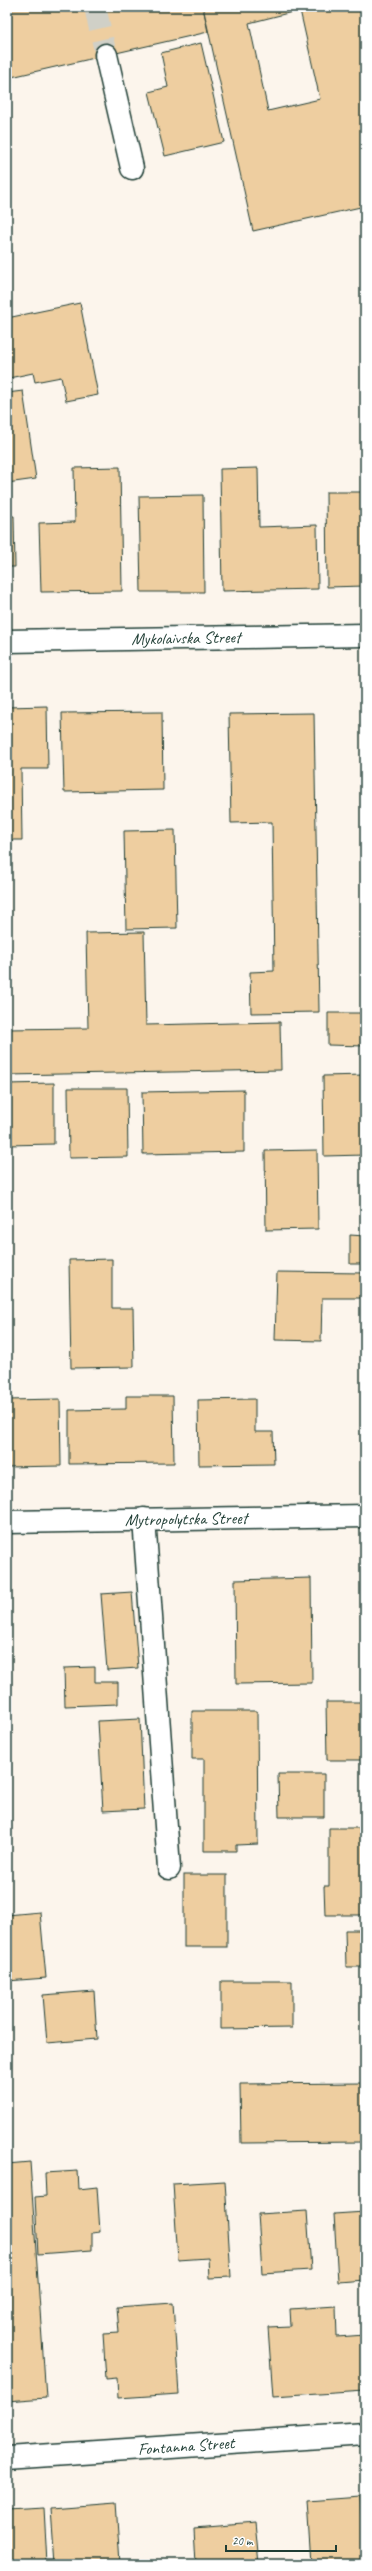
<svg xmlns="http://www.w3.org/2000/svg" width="372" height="2571" viewBox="0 0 372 2571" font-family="Caveat,sans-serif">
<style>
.building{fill:#eecea0;stroke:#1f3d34;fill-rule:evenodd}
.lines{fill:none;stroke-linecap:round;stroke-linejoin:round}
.minor-tunnel{stroke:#d0d0c7;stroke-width:22;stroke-dasharray:22 11;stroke-linecap:butt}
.minor-casing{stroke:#1f3d34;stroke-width:25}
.minor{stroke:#fff;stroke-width:22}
.labels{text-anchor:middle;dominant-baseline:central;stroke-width:3;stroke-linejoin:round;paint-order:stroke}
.street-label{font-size:17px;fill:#1f3d34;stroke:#fff}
</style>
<rect width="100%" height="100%" fill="#fcf5ec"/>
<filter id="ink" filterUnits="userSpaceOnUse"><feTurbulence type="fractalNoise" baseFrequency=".025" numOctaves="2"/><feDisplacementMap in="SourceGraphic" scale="8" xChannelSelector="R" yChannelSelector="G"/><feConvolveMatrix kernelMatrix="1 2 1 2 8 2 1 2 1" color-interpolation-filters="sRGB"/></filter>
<g filter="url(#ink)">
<g class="building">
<polygon points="7,7 203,7 208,32 7,78"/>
<path d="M203 7H365V206L253 231ZM300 10 320 99 268 111 249 23Z"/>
<polygon points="201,43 224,142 165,156 149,92 168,87 161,53"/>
<polygon points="80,303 98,395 66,401 61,377 35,382 33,373 9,378 7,318"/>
<polygon points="23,391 36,479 7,483 7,393"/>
<polygon points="120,467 122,591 41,592 39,523 75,522 74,468"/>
<polygon points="258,468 259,527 317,525 318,589 222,591 220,469"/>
<polygon points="326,492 365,492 365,586 327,587"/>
<polygon points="203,495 204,592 141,592 139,496"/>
<polygon points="7,516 14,516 15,567 7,567"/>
<polygon points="47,706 48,769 21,769 22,840 7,840 7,707"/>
<polygon points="162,712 163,790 64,792 62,713"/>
<polygon points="314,713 319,1012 251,1013 250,972 274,971 272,822 231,823 229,714"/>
<polygon points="175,830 177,928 126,929 124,831"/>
<polygon points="144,932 146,1025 280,1022 281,1070 7,1075 7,1029 88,1028 86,933"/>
<polygon points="328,1013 365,1013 365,1046 328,1045"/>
<polygon points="365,1075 365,1155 324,1156 323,1076"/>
<polygon points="54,1083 54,1144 7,1145 7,1084"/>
<polygon points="68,1088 127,1088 128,1157 69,1158"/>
<polygon points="244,1090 244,1152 143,1154 142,1092"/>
<polygon points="317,1150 318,1229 266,1230 265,1151"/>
<polygon points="350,1235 365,1236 365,1264 350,1264"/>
<polygon points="112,1259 112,1308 133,1308 134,1367 71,1368 69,1260"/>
<polygon points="277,1272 365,1273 365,1298 322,1298 321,1341 275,1340"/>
<polygon points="126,1396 173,1396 174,1463 69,1464 69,1410 126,1409"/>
<polygon points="60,1399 61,1466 7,1467 7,1400"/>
<polygon points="255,1399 255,1432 273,1432 274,1464 199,1465 198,1400"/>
<polygon points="311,1578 312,1683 236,1684 235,1580"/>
<polygon points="132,1592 138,1668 107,1670 101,1594"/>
<polygon points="95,1667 95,1682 118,1682 118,1704 65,1706 64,1668"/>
<polygon points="326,1702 365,1702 365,1760 327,1760"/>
<polygon points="192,1711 257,1711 258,1844 236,1845 236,1851 204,1851 204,1759 192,1759"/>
<polygon points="140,1719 144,1809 103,1811 98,1721"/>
<polygon points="278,1774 324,1774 324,1817 279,1817"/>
<polygon points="329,1828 365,1828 365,1915 325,1915 324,1886 329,1886"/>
<rect x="184" y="1875" width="43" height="72"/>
<polygon points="40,1912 46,1978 7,1981 7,1915"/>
<polygon points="345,1930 365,1930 365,1967 346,1967"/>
<polygon points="221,1981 292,1981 292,2028 221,2029"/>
<polygon points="94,1991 97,2039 47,2043 43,1995"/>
<polygon points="365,2083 365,2142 241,2143 240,2084"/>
<polygon points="30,2162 46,2398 7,2401 7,2164"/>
<polygon points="78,2171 79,2189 97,2187 100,2232 92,2233 92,2250 38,2254 35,2197 46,2196 45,2173"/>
<polygon points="225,2181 231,2277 209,2278 208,2258 178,2260 173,2184"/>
<polygon points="307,2211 311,2270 262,2273 258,2214"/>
<polygon points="365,2212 365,2280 338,2282 334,2214"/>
<polygon points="173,2303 179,2394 118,2398 117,2378 106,2379 103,2334 119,2333 117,2307"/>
<polygon points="336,2306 337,2337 365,2335 365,2391 273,2397 268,2327 291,2326 290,2309"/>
<polygon points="360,2497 365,2564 311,2564 307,2501"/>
<polygon points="116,2503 120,2564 55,2564 51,2508"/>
<polygon points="44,2508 47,2564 7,2564 7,2510"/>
<polygon points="255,2522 259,2564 196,2564 194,2527"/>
</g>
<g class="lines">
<polyline class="minor-tunnel" points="95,7 106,55"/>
<g class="minor-casing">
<g id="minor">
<polyline points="106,55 132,168"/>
<polyline points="7,641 365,635"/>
<polyline points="144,1519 169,1868"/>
<polyline points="7,1522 365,1516"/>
<polyline points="7,2458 365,2434"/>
</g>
</g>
<use href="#minor" class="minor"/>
</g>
</g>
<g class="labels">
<g class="street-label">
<text transform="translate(186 638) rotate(-1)">Mykolaivska Street</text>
<text transform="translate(186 1519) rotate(-1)">Mytropolytska Street</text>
<text transform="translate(186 2446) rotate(-4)">Fontanna Street</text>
</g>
</g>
<rect width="372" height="2571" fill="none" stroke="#fff" stroke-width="24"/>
<rect x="12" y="12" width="348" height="2547" fill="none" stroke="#1f3d34" stroke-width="1.5" filter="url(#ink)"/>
<path d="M226 2545v6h110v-6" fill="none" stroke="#1f3d34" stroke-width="2"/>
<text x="232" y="2545" font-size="12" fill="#1f3d34" stroke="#ffffff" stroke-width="3" paint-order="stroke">20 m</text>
</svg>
